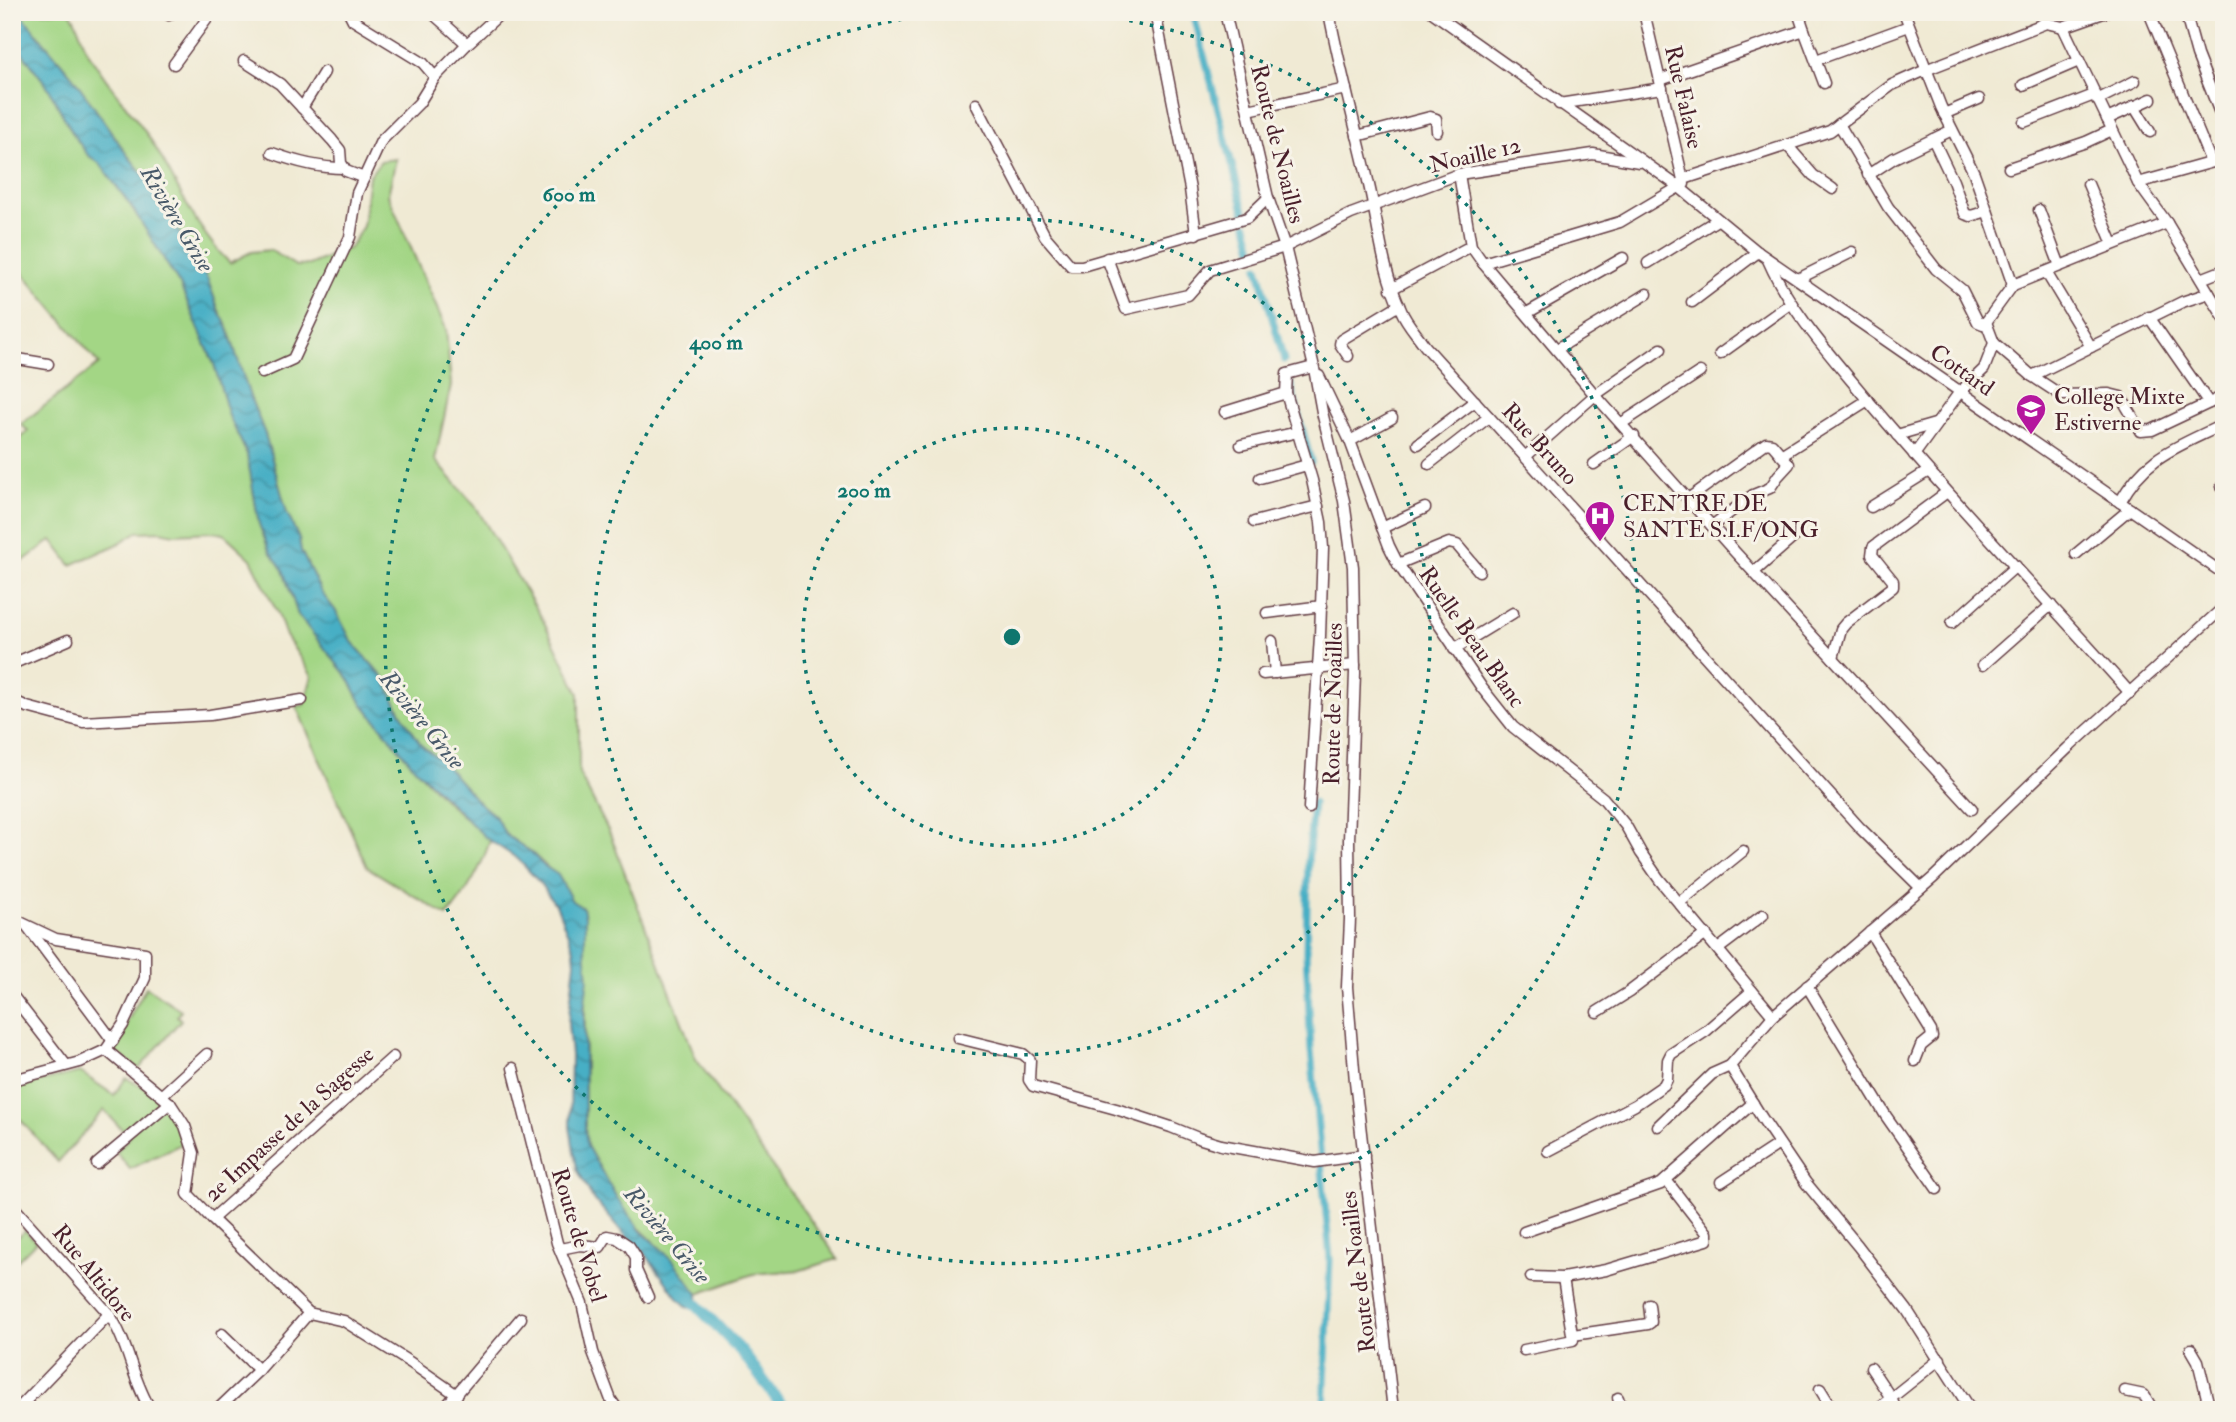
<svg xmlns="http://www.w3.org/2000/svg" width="2236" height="1422" viewBox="0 0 2236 1422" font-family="'IM FELL Double Pica',serif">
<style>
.grass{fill:#a3d685;stroke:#767a58;stroke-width:2}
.water{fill:url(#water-waves);stroke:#486778;stroke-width:2}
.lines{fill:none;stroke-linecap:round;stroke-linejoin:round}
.canal{stroke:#46afc5;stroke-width:7}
.river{stroke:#46afc5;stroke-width:12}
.minor-casing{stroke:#633d44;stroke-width:13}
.minor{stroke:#fff;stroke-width:10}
.ring{fill:none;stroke:#0f766e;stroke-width:3.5;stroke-dasharray:3.5 7}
.labels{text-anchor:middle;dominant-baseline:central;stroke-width:6;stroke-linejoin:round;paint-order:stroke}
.street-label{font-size:23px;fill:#4a1f2b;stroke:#f7f3e8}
.poi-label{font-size:23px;fill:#4a1f2b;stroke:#f7f3e8;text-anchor:start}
.water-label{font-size:24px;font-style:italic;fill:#485969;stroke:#f7f3e8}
.centre{fill:#0f766e;stroke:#f7f3e8;stroke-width:3.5}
.ring-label{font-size:21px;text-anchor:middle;font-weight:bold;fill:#0f766e;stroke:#f7f3e8;stroke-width:6;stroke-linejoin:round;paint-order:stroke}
</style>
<defs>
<pattern id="water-waves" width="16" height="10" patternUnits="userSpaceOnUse" patternTransform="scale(1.75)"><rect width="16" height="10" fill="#46afc5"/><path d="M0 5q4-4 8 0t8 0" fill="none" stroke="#3c8ea0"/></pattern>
</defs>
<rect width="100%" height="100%" fill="#f7f3e8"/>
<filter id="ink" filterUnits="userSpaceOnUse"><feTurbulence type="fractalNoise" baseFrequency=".0143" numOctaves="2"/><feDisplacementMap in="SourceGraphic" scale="14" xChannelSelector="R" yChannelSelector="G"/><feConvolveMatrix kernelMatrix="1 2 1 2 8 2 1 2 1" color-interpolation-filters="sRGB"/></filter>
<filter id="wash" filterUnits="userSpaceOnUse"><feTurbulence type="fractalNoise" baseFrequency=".00686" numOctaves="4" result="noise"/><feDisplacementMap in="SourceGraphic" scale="28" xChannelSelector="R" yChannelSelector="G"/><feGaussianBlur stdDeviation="1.57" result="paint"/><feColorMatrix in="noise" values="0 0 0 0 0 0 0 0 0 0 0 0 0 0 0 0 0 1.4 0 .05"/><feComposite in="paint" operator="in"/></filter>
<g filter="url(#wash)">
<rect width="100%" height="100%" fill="#f0ead4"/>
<g class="grass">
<path d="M19 12H70C80 26 81 41 90 55 108 86 133 112 152 142 177 182 195 230 230 263L251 252 270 250 296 266 309 265 350 248 363 226 369 176 381 161 396 159 388 195 446 329 451 385 435 460 476 507 543 620 579 694V773L610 834 696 1059 838 1259 801 1270 753 1274 698 1294 672 1259 635 1224 617 1198 587 1146 585 1128V917L583 908 572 902 561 880 531 852 506 835 495 816 477 801 441 760 422 746 402 715 384 678 352 642 335 610 321 592 301 551 299 539 287 513 265 434 250 397 227 326 219 311 207 278 147 179 128 156 73 77Z"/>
<path d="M12 39 48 87 73 134 88 155 100 163 133 209 180 285 214 364 229 416 247 454 259 524 269 550 283 570 298 615 349 679 361 702 414 767 449 804 490 840C481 870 467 893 447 916L367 867 296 706 304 705 312 676 286 636 278 614 251 559 224 534 212 532 174 534 161 531 137 532 116 545 71 565 52 540 12 569V447L28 431 21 424 99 364 12 260Z"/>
<polygon points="146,987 181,1010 177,1016 181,1020 139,1069 112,1050"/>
<path d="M80 1072 114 1095 126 1078C134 1083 144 1086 151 1092 163 1101 185 1128 181 1144L130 1169 116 1152 129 1137 104 1110 58 1162 12 1110V1091L22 1086Z"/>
<polygon points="25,1230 36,1242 12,1266 12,1243"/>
</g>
<polygon class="water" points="12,12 19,12 73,77 128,156 147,179 207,278 219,311 227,326 250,397 265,434 287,513 299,539 301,551 321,592 335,610 352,642 384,678 402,715 422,746 441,760 477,801 495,816 506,835 531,852 543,865 558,875 572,901 583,908 585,917 585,948 588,978 584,1009 585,1128 587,1146 617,1198 641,1231 672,1259 698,1294 699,1311 686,1306 677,1297 644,1252 625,1235 592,1197 577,1169 570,1127 571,1055 568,1023 575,962 574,950 557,907 539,882 518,859 486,838 414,767 361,702 349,679 298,615 283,570 269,550 259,524 247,454 229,416 214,364 180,285 133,209 100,164 88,155 73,134 48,87 12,39"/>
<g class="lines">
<g class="canal">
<polyline points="1193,12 1245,215"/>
<polyline points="1247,225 1253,249"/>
<polyline points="1258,267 1284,360"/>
<polyline points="1289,379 1311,462"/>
<polyline points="1313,803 1308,861 1306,952 1311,1050 1330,1259 1324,1410"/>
</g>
<polyline class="river" points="688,1296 743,1353 785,1410"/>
</g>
</g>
<g filter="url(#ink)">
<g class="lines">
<g class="minor-casing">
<g id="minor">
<polyline points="349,12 353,20 423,63 435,77"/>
<polyline points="431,12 467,44"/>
<polyline points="1155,12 1190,189 1196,234"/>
<polyline points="1225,12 1268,198 1285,247 1313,363 1322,412 1344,501 1353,567 1355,673 1349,840 1350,919 1347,987 1355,1081 1393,1410"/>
<path d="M1329 12C1340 71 1356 128 1369 185 1379 228 1382 270 1401 310 1406 323 1417 334 1425 346L1860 828 1921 888"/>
<polyline points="1432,12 1679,187 1758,252 2224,574"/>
<polyline points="1644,12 1684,184"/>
<polyline points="1798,12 1804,30"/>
<polyline points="1904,12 1941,107 1974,173 2013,285 2167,223"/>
<polyline points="2043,12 2046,23"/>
<polyline points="2149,12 2211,162"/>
<polyline points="2185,12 2197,55 2220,113"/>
<polyline points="169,15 170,12"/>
<polyline points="2063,27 2138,183 2167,223 2224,318"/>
<polyline points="1816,60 1909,26"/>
<polyline points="244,61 280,84 332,140 340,150 341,163 346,171 364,178"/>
<polyline points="174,64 212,12"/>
<polyline points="1660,80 1804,30 1824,83"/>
<polyline points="2023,85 2079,61"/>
<polyline points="2097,100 2135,81"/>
<polyline points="976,104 1045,236 1071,266 1082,266 1247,218 1268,198"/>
<polyline points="1559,104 1662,88"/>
<polyline points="2134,106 2150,132"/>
<polyline points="302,108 324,72"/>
<polyline points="1248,110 1346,89"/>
<polyline points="1944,114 1979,99"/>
<polyline points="2107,119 2151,99"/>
<polyline points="2024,122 2094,95"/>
<polyline points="1839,124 1888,207 1936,269 1962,290 1978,322 1983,324 1986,322 2013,285"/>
<polyline points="1357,136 1430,117 1436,119 1437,131"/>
<polyline points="1933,139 1953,181 1965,214 1971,216 1987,211"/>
<polyline points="1787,145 1813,175 1833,189"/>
<path d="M272 153C296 162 318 168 343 168"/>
<polyline points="2009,168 2086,142 2112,130"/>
<polyline points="1459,174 1471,246 1483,263 1595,395 1735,552 1972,809"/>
<polyline points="1868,175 1894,158 1952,130"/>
<polyline points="1684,179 1830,131 1892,85 1928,69 2046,23 2063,27 2106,12"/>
<polyline points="2138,183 2224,159"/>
<polyline points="2088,184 2113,244"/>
<polyline points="2039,210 2060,266"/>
<polyline points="1107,258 1126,309 1188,295 1210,270 1285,247 1351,214 1459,174 1593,154 1639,162"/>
<path d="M1768 260C1791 313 1833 358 1870 403 1953 502 2044 596 2130 693"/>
<polyline points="1483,263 1620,222 1679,187"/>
<polyline points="1648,263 1717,220"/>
<polyline points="2046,272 2091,347"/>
<polyline points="1798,279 1852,252"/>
<polyline points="2201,279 2224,270"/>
<polyline points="1391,289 1471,246"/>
<polyline points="1692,302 1758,252"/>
<polyline points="1527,313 1623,258"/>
<polyline points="2149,317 2209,403"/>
<polyline points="1994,343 2032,376 2061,395 2109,394 2121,397 2141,431 2152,430 2224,396"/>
<polyline points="1557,349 1647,294"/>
<polyline points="1720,354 1791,303"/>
<polyline points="1348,356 1340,344 1341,340 1399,305"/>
<polyline points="12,358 48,364"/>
<polyline points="262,373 293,359 350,237 357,193 381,141 419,103 435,77 467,44 502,12"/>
<polyline points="1319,376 1350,441 1389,546 1398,564 1482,688 1513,727 1603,798 1626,826 1641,853 1659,879 1773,1016"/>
<polyline points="2032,376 2182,302 2209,293"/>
<polyline points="1286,393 1312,480 1321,522 1323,548 1320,636 1309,808"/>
<polyline points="1225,412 1286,393 1287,374 1313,367"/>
<polyline points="1622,423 1700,372"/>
<polyline points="1897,435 1935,424"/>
<polyline points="1350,441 1392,418"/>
<polyline points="1418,444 1475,401"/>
<polyline points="1241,445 1298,432"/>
<polyline points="1781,455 1868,400"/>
<polyline points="1914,455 1959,393 1984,369 1994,343 1986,322"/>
<polyline points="1525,457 1595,395 1661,349"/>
<polyline points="1429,464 1489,417"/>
<polyline points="1594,464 1634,436"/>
<polyline points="1260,478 1307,465"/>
<polyline points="2222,486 2224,485"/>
<polyline points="1688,499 1766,443 1772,444 1789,464 1778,476 1770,488 1753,495 1712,526"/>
<path d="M2120 502C2146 455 2178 447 2224 424"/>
<polyline points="1871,507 1927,472"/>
<polyline points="1254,522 1318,506"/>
<polyline points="1382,528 1425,508"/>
<polyline points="2076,554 2130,509"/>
<polyline points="1398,564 1449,543 1457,545 1479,571"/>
<polyline points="1754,572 1795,536"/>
<polyline points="1267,613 1322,606"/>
<polyline points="1952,623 2016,566"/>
<polyline points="1272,641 1275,673"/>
<polyline points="1454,649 1513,613"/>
<polyline points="1833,658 1841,629 1846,623 1893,587 1893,581 1872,555 1873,547 1947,492"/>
<polyline points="12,664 68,640"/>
<polyline points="1983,665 2051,605"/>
<polyline points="1263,674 1355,665"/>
<polyline points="12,700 27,707 83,722 210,715 302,700"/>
<polyline points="1680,902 1743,851"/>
<polyline points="12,910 18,921 56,939 145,953 145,978 123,1025 106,1050 80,1062 17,1079 12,1083"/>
<polyline points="27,926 113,1041"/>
<polyline points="1870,932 1931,1031 1932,1037 1921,1046 1915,1061"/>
<polyline points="1718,949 1763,915"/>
<polyline points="1807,986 1886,1116 1937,1189"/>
<polyline points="12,995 66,1065"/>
<polyline points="1597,1012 1629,992 1706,934"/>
<polyline points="958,1038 1023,1054 1030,1060 1029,1080 1033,1086 1116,1109 1171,1127 1198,1138 1221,1145 1315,1162 1364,1155"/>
<polyline points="106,1050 170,1103 185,1126 194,1153 188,1194 212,1219 309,1313 344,1321 411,1363 457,1395"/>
<polyline points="1730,1066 1762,1118 1806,1183 1858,1246 1907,1310 1971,1410"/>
<polyline points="513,1068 557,1243 582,1303 593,1352 611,1400 618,1410"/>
<polyline points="162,1095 207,1054"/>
<polyline points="1658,1126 1712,1074 1730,1066 1773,1016 1933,878 2068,748 2224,607"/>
<polyline points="1548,1151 1635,1105 1664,1085 1667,1079 1668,1060 1671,1054 1706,1031 1752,991"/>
<polyline points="97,1164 170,1103"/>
<polyline points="1721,1182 1779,1144"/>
<path d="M12 1205 109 1314C129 1344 132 1380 151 1410"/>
<polyline points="212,1219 393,1057"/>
<polyline points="1524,1232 1661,1184 1753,1103"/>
<polyline points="560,1249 580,1245 600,1247 607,1236 617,1238 629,1246 636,1257 636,1270 648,1297"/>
<polyline points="1531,1277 1563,1278 1606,1270 1707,1240 1707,1233 1666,1180"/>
<polyline points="222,1334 259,1370"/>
<polyline points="1573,1335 1648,1324 1651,1322 1649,1305"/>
<polyline points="2191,1349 2198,1361 2210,1410"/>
<polyline points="1524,1350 1573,1340 1563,1278"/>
<polyline points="1871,1368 1891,1398 1896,1410"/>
<polyline points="1820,1389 1833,1410"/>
<polyline points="2125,1391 2144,1395 2153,1410"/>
<polyline points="1618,1398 1622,1410"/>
<polyline points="17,1410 109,1314"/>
<polyline points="217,1410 259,1370 309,1313"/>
<polyline points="443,1410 521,1318"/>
<polyline points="1876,1410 1940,1359"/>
</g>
</g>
<use href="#minor" class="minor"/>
</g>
</g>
<g class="ring">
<circle cx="1012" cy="637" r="209"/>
<circle cx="1012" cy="637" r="418"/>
<path d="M1067 12A627 627 0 1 1 957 12"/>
</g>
<defs>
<g id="school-pin" transform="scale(1.575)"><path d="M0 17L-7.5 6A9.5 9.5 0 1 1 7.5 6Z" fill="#b5179e" stroke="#f7f3e8"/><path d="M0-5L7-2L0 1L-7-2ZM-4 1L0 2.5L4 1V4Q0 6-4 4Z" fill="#fff"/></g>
<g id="hospital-pin" transform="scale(1.575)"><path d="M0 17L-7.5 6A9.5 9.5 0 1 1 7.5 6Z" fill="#b5179e" stroke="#f7f3e8"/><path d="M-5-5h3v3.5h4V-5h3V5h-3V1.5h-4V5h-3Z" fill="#fff"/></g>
</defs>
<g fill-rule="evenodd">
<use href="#school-pin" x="2031" y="409"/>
<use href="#hospital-pin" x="1600" y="516"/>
</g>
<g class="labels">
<g class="street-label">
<text transform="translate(1684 97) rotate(77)">Rue Falaise</text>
<text transform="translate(1278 144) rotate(76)">Route de Noailles</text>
<text transform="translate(1475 155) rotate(-13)">Noaille 12</text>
<text transform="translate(1962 370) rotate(35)">Cottard</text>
<text transform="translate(1540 444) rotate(48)">Rue Bruno</text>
<text transform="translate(1472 637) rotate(55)">Ruelle Beau Blanc</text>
<text transform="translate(1333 704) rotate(-89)">Route de Noailles</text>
<text transform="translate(289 1124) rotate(-42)">2e Impasse de la Sagesse</text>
<text transform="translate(579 1235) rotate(73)">Route de Vobel</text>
<text transform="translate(1358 1272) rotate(-97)">Route de Noailles</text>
<text transform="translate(94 1273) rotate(51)">Rue Altidore</text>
</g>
<g class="poi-label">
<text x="2054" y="396">College Mixte<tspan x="2054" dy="26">Estiverne</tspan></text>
<text x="1623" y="503">CENTRE DE<tspan x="1623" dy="26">SANTE S.I.F/ONG</tspan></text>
</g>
<g class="water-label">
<text transform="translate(177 219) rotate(59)">Rivière Grise</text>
<text transform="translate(422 720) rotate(51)">Rivière Grise</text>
<text transform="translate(667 1235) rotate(50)">Rivière Grise</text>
</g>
</g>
<circle cx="1012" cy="637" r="10" class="centre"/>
<g class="ring-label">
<text x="569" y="201">600 m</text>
<text x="716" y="349">400 m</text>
<text x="864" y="497">200 m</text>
</g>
<rect width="2236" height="1422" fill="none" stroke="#f7f3e8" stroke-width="42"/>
</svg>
